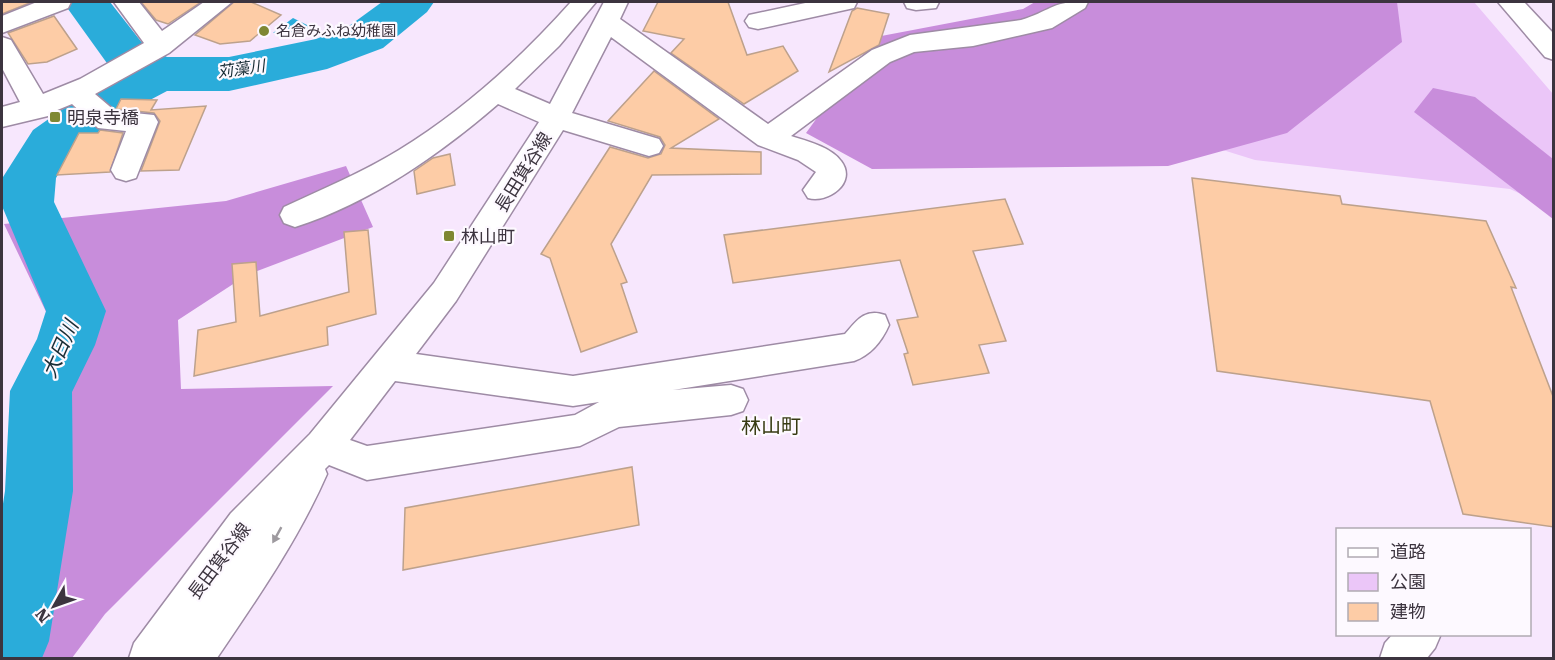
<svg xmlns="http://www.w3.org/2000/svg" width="1555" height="660" viewBox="0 0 1555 660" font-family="'Roboto Serif','Noto Sans JP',serif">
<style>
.green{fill:#ebc6f8}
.forest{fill:#c88ddb}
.water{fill:#2aacda}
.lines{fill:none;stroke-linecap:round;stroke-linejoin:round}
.river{fill:#2aacda;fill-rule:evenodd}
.building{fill:#fdcca6;stroke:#bda18c;stroke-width:1.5}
.minor-casing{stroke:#9e8ba5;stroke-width:3}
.minor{fill:#fff;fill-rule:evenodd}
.oneway{fill:#9e9a9f}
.poi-dot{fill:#7f8733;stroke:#fdf9ff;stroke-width:2}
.labels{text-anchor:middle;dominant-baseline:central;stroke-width:4.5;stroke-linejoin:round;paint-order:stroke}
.far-poi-label{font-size:15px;fill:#3c343f;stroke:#fdf9ff;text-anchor:start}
.far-water-label{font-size:16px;font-style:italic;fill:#192d36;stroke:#fdf9ff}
.poi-label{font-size:18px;fill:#3c343f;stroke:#fdf9ff;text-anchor:start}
.street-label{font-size:18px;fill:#3c343f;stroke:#fdf9ff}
.water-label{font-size:20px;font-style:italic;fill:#192d36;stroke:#fdf9ff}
.neighbourhood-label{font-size:20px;fill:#373b13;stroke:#fdf9ff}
</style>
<rect width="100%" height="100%" fill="#f7e7fd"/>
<polygon class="green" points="1161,2 1474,2 1553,94 1553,209 1510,189 1255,160 1165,132"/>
<g class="forest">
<polygon points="1035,2 1397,2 1402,42 1287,133 1168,166 872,169 806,133 876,37 1023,9"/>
<polygon points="1433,88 1475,97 1553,159 1553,219 1414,112"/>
<polygon points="346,166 373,227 247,275 178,320 181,389 333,386 105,614 72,658 2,658 2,537 47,484 13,403 49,318 4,224 226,201"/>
</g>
<polygon class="water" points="293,18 319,31 273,33"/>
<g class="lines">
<polygon class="river" points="63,2 110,2 143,44 167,57 229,57 316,39 349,26 382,2 434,2 427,12 383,48 327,69 229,91 167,91 133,109 69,156 56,178 54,202 106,311 95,345 72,392 73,491 49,641 42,658 2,658 2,510 5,491 10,391 37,339 46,311 2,206 3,177 33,130 97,85 120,73 109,66"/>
</g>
<g class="building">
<polygon points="2,2 32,2 2,14"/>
<polygon points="141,2 201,2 168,24 156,20"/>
<polygon points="234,2 251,2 281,15 250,41 220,44 195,35"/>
<polygon points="658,2 728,2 747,55 783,46 798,71 744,104 671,53 684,39 643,31"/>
<polygon points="857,8 889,14 879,45 829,72 852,11"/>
<polygon points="54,16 77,49 47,62 28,64 8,33"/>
<polygon points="654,71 719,119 671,148 761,152 761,174 652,175 611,244 627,282 621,284 637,332 581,352 550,258 541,254 610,147 648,158 661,154 665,145 660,137 608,121"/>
<polygon points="121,99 157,100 151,110 206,106 179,170 141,171 160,121 154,113 116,109"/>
<polygon points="100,130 123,133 110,172 57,175 79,133 98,133"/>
<polygon points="450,154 455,185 417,194 414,171 433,158"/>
<polygon points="1192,178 1340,196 1342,204 1486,221 1516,288 1511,287 1554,399 1554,527 1463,514 1430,401 1217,371"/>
<polygon points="1005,199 1023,244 973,251 1006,341 979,345 989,373 913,385 904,354 908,353 897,320 918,317 900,260 733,283 724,235"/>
<polygon points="368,230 376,314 327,327 328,345 194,376 198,330 236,322 232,264 256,262 260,316 349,292 344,232"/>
<polygon points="632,467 639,525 403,570 405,508"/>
</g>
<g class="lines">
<g class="minor-casing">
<g id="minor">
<polygon points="37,2 71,2 68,8 2,33 2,16"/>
<polygon points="114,2 139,2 162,31 204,2 232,2 169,53 95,94 115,111 154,115 158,122 136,178 126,181 116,178 111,170 126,131 98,128 72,104 50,113 48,116 2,127 2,107 20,102 2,68 2,37 11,40 43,94 80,79 144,43"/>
<path d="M571 2H596L559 46 515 89 550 104 604 2H628L620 19 768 124 872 50 910 35 1021 20C1051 11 1053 0 1088 2L1085 8 1052 28 973 46 914 52 890 62 791 136C807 141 831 147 841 161 858 183 827 204 808 198L803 190 816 172 798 160 758 145 611 37 572 113 659 139 663 146 659 153 649 156 563 130 456 301 416 354 573 376 845 334C857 320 865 308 885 315L889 325C882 341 871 355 854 361L673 390 731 385 743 389 748 400 743 411 731 415 619 427 580 446 367 480 329 465 325 469 327 474C298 540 257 599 217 658H129L134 643 231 513 310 434 434 283 539 122 498 104C439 155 370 203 295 227L284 223 280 215 284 207C323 189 363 172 399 150 463 111 521 58 571 2ZM395 381 573 406 599 402 575 415 367 446 350 440Z"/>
<polygon points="810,2 857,2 854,8 758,29 749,27 745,21 749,15"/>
<polygon points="904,2 939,2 936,8 916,10 907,8"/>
<polygon points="1498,2 1524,2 1554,34 1554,60 1545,57"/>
<polygon points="1393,634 1441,634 1435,648 1427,658 1380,658 1385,643"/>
</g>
</g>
<use href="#minor" class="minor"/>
</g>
<defs><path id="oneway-solid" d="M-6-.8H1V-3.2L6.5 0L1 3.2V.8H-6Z" transform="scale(1.5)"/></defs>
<use class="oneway" href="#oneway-solid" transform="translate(277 535) rotate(119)"/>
<g class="poi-dot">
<circle cx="264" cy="31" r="6"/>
<rect x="49" y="111" width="12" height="12" rx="3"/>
<rect x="443" y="230" width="12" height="12" rx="3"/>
</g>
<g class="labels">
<g class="far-poi-label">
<text x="276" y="31">名倉みふね幼稚園</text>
</g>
<g class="far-water-label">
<text transform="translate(241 69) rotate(-8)">苅藻川</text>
</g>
<g class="poi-label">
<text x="67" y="117">明泉寺橋</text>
<text x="461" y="236">林山町</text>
</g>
<g class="street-label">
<text transform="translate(523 172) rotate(-58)">長田箕谷線</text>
<text transform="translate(219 561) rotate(-53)">長田箕谷線</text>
</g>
<g class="water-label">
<text transform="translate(60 349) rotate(-66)">大日川</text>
</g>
<g class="neighbourhood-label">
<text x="771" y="426">林山町</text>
</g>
</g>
<rect width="1555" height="660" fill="none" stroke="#3c343f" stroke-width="6"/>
<rect x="1336" y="528" width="195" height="108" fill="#fdf9ff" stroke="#b0aab2" stroke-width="1.5"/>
<rect x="1348" y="548" width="30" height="9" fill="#ffffff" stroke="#b0aab2" stroke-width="1.5"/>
<text x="1390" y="558" font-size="18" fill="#3c343f">道路</text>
<rect x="1348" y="573" width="30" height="18" fill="#ebc6f8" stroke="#b0aab2" stroke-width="1.5"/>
<text x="1390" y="588" font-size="18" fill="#3c343f">公園</text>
<rect x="1348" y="603" width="30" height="18" fill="#fdcca6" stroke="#b0aab2" stroke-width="1.5"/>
<text x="1390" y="618" font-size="18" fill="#3c343f">建物</text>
<g transform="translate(54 606) rotate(230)" stroke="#fdf9ff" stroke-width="4.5" paint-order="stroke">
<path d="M0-4.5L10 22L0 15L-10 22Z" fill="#3c343f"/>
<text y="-9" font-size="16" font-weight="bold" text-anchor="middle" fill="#3c343f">N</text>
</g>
</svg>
